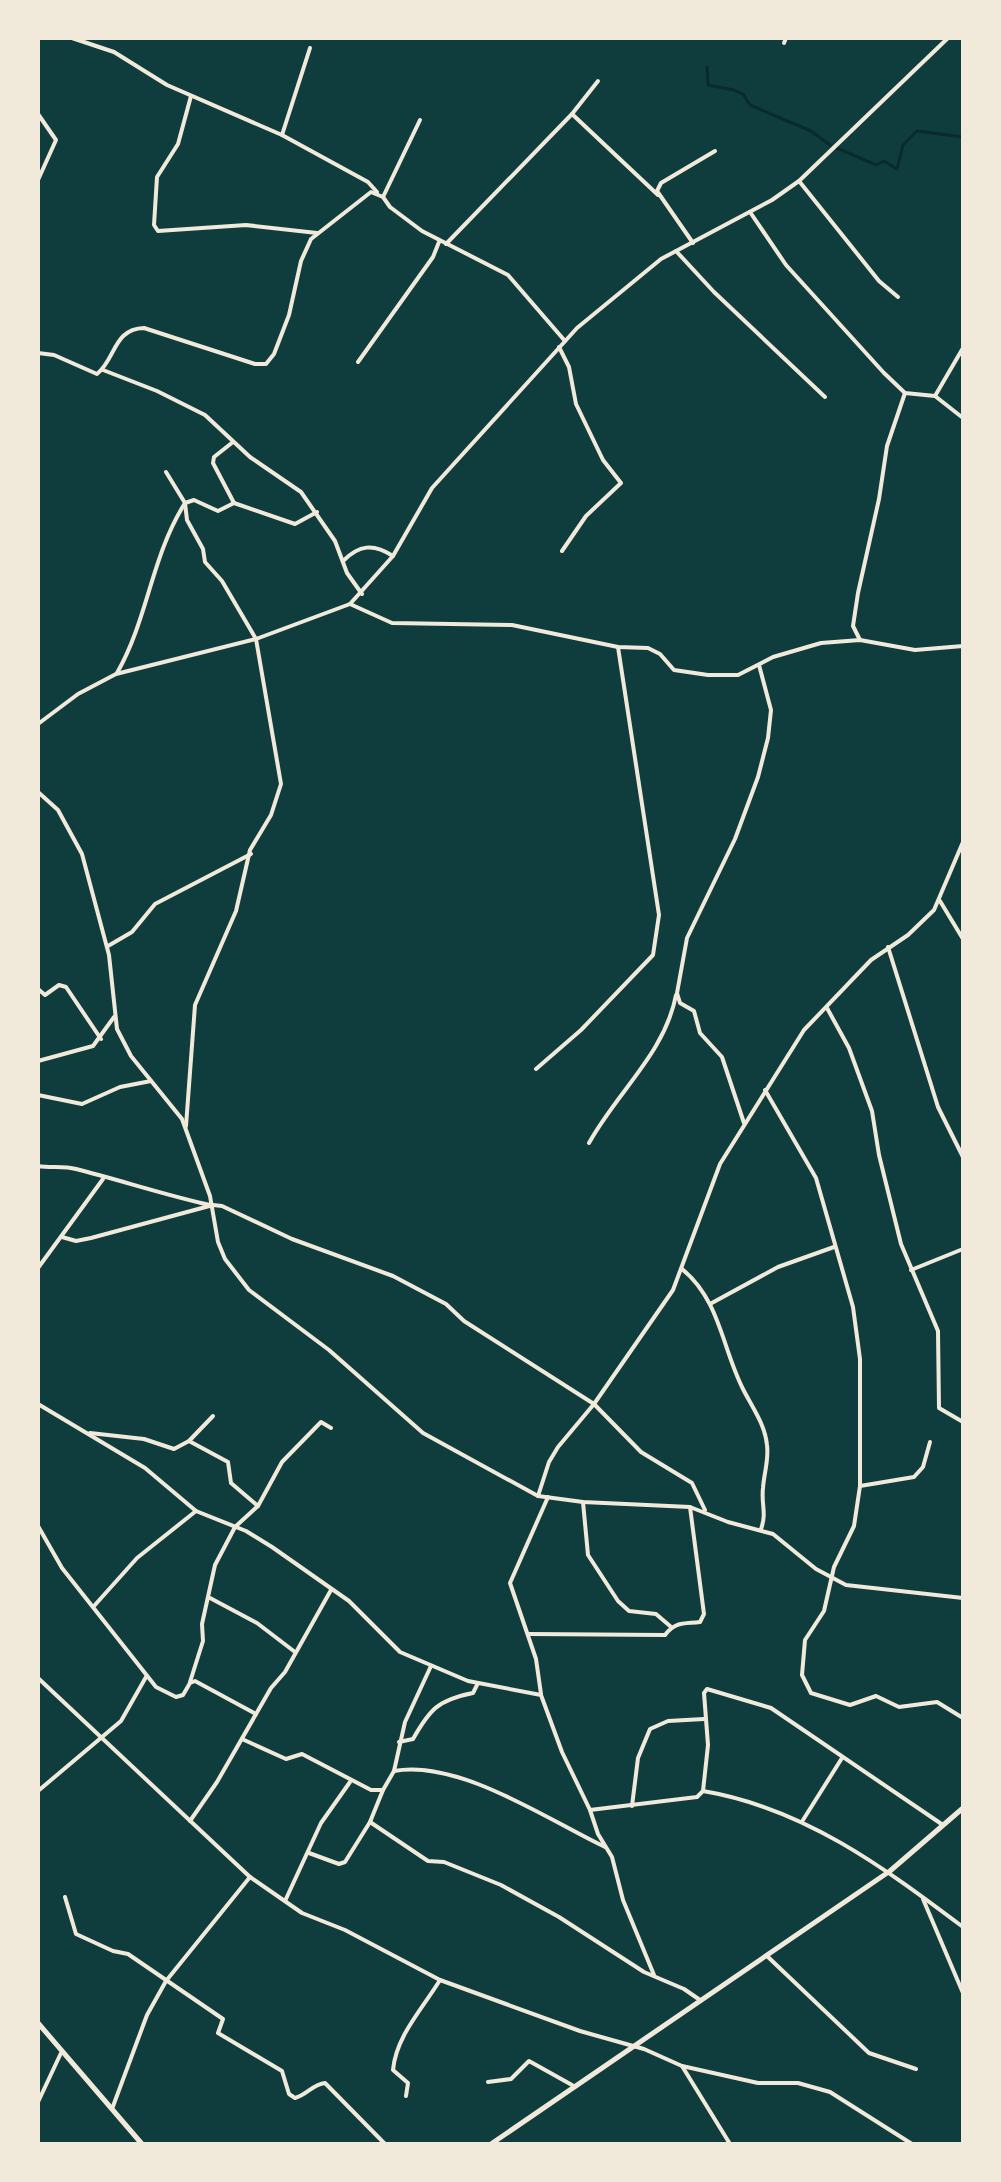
<svg xmlns="http://www.w3.org/2000/svg" width="1001" height="2182" viewBox="0 0 1001 2182" font-family="'Titillium Web',sans-serif">
<style>
.lines{fill:none;stroke-linecap:round;stroke-linejoin:round}
.stream{stroke:#0a2a2b;stroke-width:3}
.minor{stroke:#f1e9da;stroke-width:4}
.tertiary{stroke:#f1e9da;stroke-width:5}
</style>
<rect width="100%" height="100%" fill="#0f3d3e"/>
<g class="lines">
<g class="stream">
<polyline points="707,67 708,85 734,90 743,94 750,105 811,131 830,145"/>
<polyline points="837,148 876,165 884,161 897,169 903,145 917,131 963,137"/>
</g>
<g class="minor">
<polyline points="72,38 114,52 167,85 282,135 368,182 377,192"/>
<polyline points="784,43 786,38"/>
<polyline points="191,96 178,144 157,177 154,225 158,231 246,225 317,233"/>
<polyline points="38,114 56,140 38,180"/>
<polyline points="572,114 598,81"/>
<polyline points="282,135 310,48"/>
<polyline points="799,181 879,281 898,297"/>
<polyline points="383,197 420,120"/>
<polyline points="750,212 786,265 884,373 905,393 935,396 963,418"/>
<polyline points="693,243 657,191 661,183 715,151"/>
<polyline points="446,244 572,114 658,195"/>
<polyline points="676,251 714,292 825,397"/>
<polyline points="559,347 569,367 576,404 603,460 621,483 586,516 562,551"/>
<path d="M38 353 54 355 97 374C116 359 113 329 144 328L255 364H266L274 354 289 315 301 261 311 239 371 192 383 197 390 207 422 231 508 275 565 341"/>
<polyline points="358,362 433,257 439,242"/>
<polyline points="103,370 157,391 205,415 250,457 301,492 335,541 347,573 362,594"/>
<polyline points="935,396 963,348"/>
<polyline points="233,442 214,457 213,463 234,503"/>
<polyline points="166,472 185,503 187,520 203,549 205,562 222,581 256,639 281,784 271,815 250,850 236,911 195,1005 186,1126"/>
<path d="M343 561C359 545 373 543 393 556"/>
<polyline points="350,604 392,623 512,625 618,647 648,648 660,654 674,670 708,675 738,675 773,657 821,643 860,640 915,650 963,646"/>
<polyline points="860,640 853,626 858,593 879,499 887,446 905,393"/>
<path d="M117 673C148 619 151 557 185 503L194 500 218 511 234 503 295 524 317 512"/>
<polyline points="38,724 78,694 116,674 256,639 350,604 393,556 432,488 577,328 661,259 772,200 799,181 948,38"/>
<polyline points="38,792 58,810 82,854 109,955 117,1029 131,1056 182,1119 210,1196 218,1242 225,1259 249,1290 329,1350 423,1433 538,1496 583,1502 690,1507 728,1522 773,1534 816,1569 846,1585 963,1598"/>
<polyline points="940,901 963,939"/>
<polyline points="108,946 132,932 155,904 251,854"/>
<polyline points="888,947 938,1107 963,1157"/>
<polyline points="38,989 45,995 59,985 66,987 101,1039"/>
<polyline points="827,1008 849,1048 872,1111 879,1155 901,1244 938,1331 939,1408 963,1422"/>
<polyline points="38,1061 93,1046 114,1017"/>
<polyline points="536,1069 581,1030 653,955 659,915 618,647"/>
<polyline points="765,1090 816,1178 853,1307 860,1359 860,1486 854,1526 834,1567 824,1611 805,1640 802,1675 811,1693 850,1705 876,1696 899,1707 937,1702 963,1718"/>
<polyline points="38,1095 82,1104 120,1087 151,1081"/>
<polyline points="744,1123 722,1057 700,1033 694,1011 680,1003 677,993 687,938 735,839 758,777 768,738 771,710 759,665"/>
<path d="M589 1143C617 1092 665 1053 676 995"/>
<path d="M38 1166C50 1168 64 1166 76 1169 120 1180 165 1195 210 1205"/>
<polyline points="62,1237 76,1241 91,1238 213,1205 222,1206 292,1239 393,1276 446,1304 464,1321 594,1404 641,1452 692,1483 705,1510"/>
<polyline points="38,1268 103,1179"/>
<path d="M682 1269C720 1300 722 1348 743 1389 752 1407 765 1424 767 1445 769 1460 764 1473 763 1488 761 1504 767 1513 761 1529"/>
<polyline points="911,1270 963,1249"/>
<polyline points="710,1304 778,1267 834,1247"/>
<path d="M38 1404 145 1468 196 1511 246 1531 272 1547 349 1601 400 1652 468 1681 541 1695 562 1752 590 1810 697 1797 703 1791C804 1808 883 1867 963 1927"/>
<polyline points="90,1433 144,1439 174,1449 189,1441 213,1416"/>
<polyline points="189,1441 228,1462 231,1483 258,1506"/>
<polyline points="860,1486 914,1477 923,1467 930,1442"/>
<polyline points="538,1496 549,1462 558,1447 594,1404 673,1290 720,1164 804,1030 871,960 908,935 934,910 963,842"/>
<polyline points="583,1502 588,1555 618,1601 629,1611 656,1614 670,1626"/>
<polyline points="38,1526 62,1568 156,1687 176,1697 183,1695 190,1683 195,1681 256,1714"/>
<polyline points="210,1598 257,1623 295,1652"/>
<polyline points="94,1606 137,1558 196,1511"/>
<path d="M529 1634 665 1635C675 1621 685 1624 700 1622L704 1614 690 1507"/>
<polyline points="38,1678 250,1877 302,1913 345,1930 440,1980 580,2031 644,2049 682,2066 758,2083 798,2083 830,2092 912,2144"/>
<polyline points="190,1682 203,1641 202,1624 215,1565 235,1527 258,1506 282,1462 321,1422 331,1428"/>
<polyline points="541,1694 536,1659 510,1583 548,1497"/>
<path d="M242 1739 286 1759 302 1754 371 1790H383L394 1771C459 1759 548 1820 605 1847"/>
<path d="M399 1742 413 1739C430 1709 438 1700 473 1693L478 1683"/>
<polyline points="394,1771 405,1722 431,1666"/>
<polyline points="38,1791 121,1721 146,1677"/>
<polyline points="703,1791 708,1745 704,1693 707,1689 771,1708 943,1825"/>
<polyline points="632,1806 638,1758 650,1729 668,1721 704,1719"/>
<polyline points="590,1810 598,1834 612,1857 623,1900 654,1975"/>
<polyline points="803,1820 842,1758"/>
<polyline points="190,1821 217,1782 271,1688 285,1672 331,1590"/>
<polyline points="370,1822 428,1861 444,1862 501,1885 559,1917 644,1972 684,1989 700,2000"/>
<polyline points="309,1853 339,1864 345,1862 370,1822 383,1790"/>
<path d="M65 1897 76 1934 113 1951 128 1954 223 2019 218 2033 282 2071 289 2094 295 2098C307 2095 313 2084 325 2083L385 2144"/>
<polyline points="923,1899 963,1993"/>
<polyline points="285,1901 321,1823 350,1782"/>
<polyline points="768,1957 869,2053 916,2069"/>
<polyline points="682,2066 730,2144"/>
<polyline points="488,2082 511,2079 529,2061 572,2085"/>
<path d="M406 2096 408 2083 393 2070C396 2036 423 2008 440 1980"/>
<polyline points="38,2102 61,2053"/>
<polyline points="112,2109 147,2015 166,1981 250,1877"/>
</g>
<g class="tertiary">
<polyline points="38,2023 142,2144"/>
<polyline points="491,2144 890,1871 963,1808"/>
</g>
</g>
<rect width="1001" height="2182" fill="none" stroke="#f1e9da" stroke-width="80"/>
</svg>
